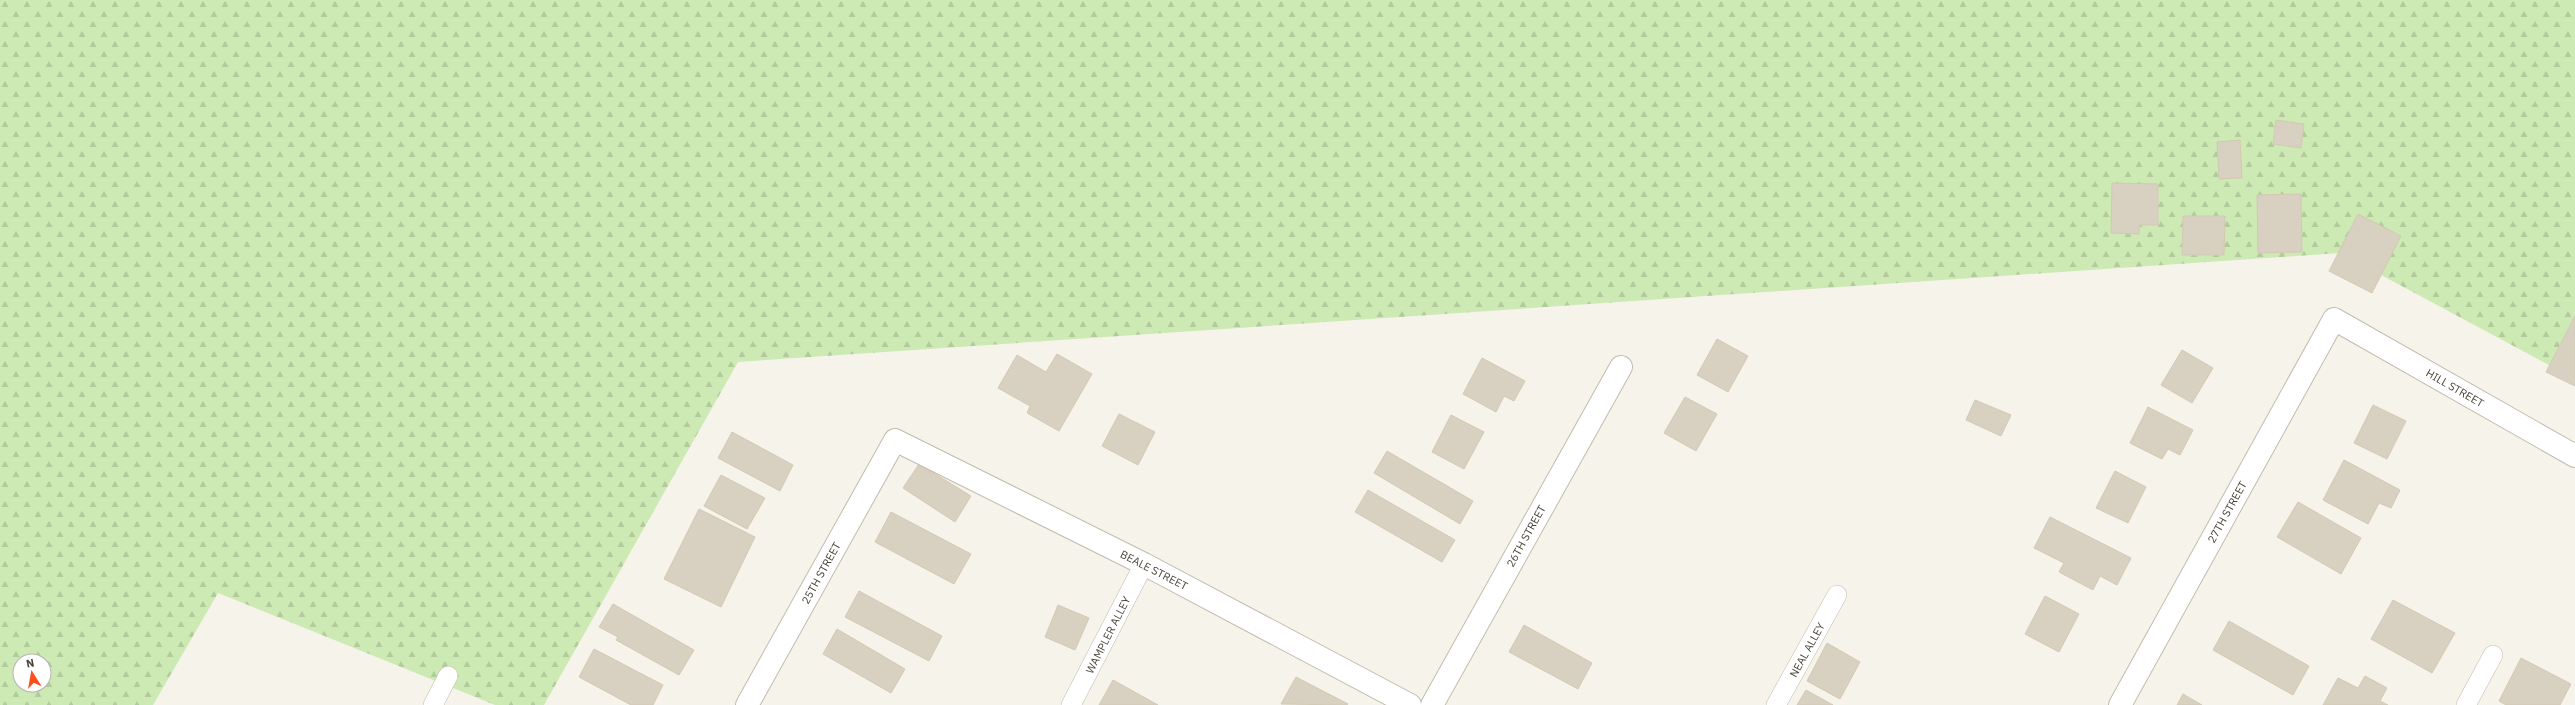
<svg xmlns="http://www.w3.org/2000/svg" width="2575" height="705" viewBox="0 0 2575 705" font-family="'IBM Plex Sans',sans-serif">
<style>
.forest{fill:url(#forest-firs);fill-rule:evenodd}
.building{fill:#d8d0c0;stroke:#d3c9b3}
.lines{fill:none;stroke-linecap:round;stroke-linejoin:round}
.lane-casing{stroke:#c2bcad;stroke-width:20}
.street-casing{stroke:#c2bcad;stroke-width:24}
.lane{stroke:#fff;stroke-width:19}
.street{stroke:#fff;stroke-width:22}
.labels{text-anchor:middle;dominant-baseline:central;stroke-width:4;stroke-linejoin:round;paint-order:stroke}
.street-label{font-size:11px;fill:#4a4539;stroke:#fff}
</style>
<defs>
<pattern id="forest-firs" width="22" height="20" patternUnits="userSpaceOnUse"><rect width="22" height="20" fill="#cdeab4"/><path d="M5 1l3.5 6h-7zM16 11l3.5 6h-7z" fill="#b2ca9c"/></pattern>
</defs>
<rect width="100%" height="100%" fill="#f6f3eb"/>
<path class="forest" d="M0 0H2575V379L2340 253 738 362 544 705H495L218 593 153 705H0ZM20 661H44V685H20Z"/>
<g class="building">
<polygon points="2276,120 2304,124 2301,148 2273,144"/>
<polygon points="2240,140 2242,178 2219,179 2217,142"/>
<polygon points="2112,183 2158,184 2158,225 2139,225 2139,234 2111,233"/>
<polygon points="2301,194 2302,252 2258,253 2257,195"/>
<polygon points="2358,214 2401,236 2372,293 2329,271"/>
<polygon points="2183,216 2225,216 2224,255 2182,255"/>
<polygon points="2575,316 2575,386 2546,372"/>
<polygon points="1717,339 1748,356 1728,392 1697,375"/>
<polygon points="2182,350 2213,368 2192,403 2161,385"/>
<polygon points="1057,354 1092,374 1059,431 1027,413 1030,406 998,388 1017,355 1046,372"/>
<polygon points="1482,358 1525,381 1514,401 1504,396 1496,412 1463,394"/>
<polygon points="1685,397 1717,414 1696,451 1664,433"/>
<polygon points="1975,400 2011,415 2001,436 1966,420"/>
<polygon points="2373,405 2406,421 2387,459 2354,443"/>
<polygon points="2148,407 2193,430 2180,455 2168,449 2162,459 2130,443"/>
<polygon points="1119,414 1155,432 1138,465 1102,446"/>
<polygon points="1451,415 1484,432 1464,469 1432,452"/>
<polygon points="732,432 793,465 780,491 718,458"/>
<polygon points="1387,451 1473,501 1460,524 1374,473"/>
<polygon points="2344,460 2400,490 2391,508 2379,503 2368,524 2323,500"/>
<polygon points="919,464 971,496 955,522 903,488"/>
<polygon points="2115,471 2146,487 2128,523 2096,508"/>
<polygon points="721,475 765,498 747,529 704,506"/>
<polygon points="1368,490 1455,540 1442,562 1355,512"/>
<polygon points="2298,502 2361,538 2341,574 2277,537"/>
<polygon points="699,509 755,537 721,607 664,579"/>
<polygon points="891,512 971,554 954,584 875,542"/>
<polygon points="2050,517 2131,558 2117,585 2100,576 2093,590 2059,572 2064,563 2034,548"/>
<polygon points="859,591 942,636 929,661 845,617"/>
<polygon points="2045,596 2079,614 2059,652 2025,634"/>
<polygon points="2393,600 2455,633 2432,673 2371,639"/>
<polygon points="613,604 694,650 679,675 616,640 618,637 599,627"/>
<polygon points="1058,605 1089,618 1075,650 1045,637"/>
<polygon points="2229,621 2309,666 2293,695 2213,650"/>
<polygon points="1524,625 1592,663 1578,689 1509,652"/>
<polygon points="837,629 905,669 891,693 823,654"/>
<polygon points="1827,643 1860,662 1840,699 1807,681"/>
<polygon points="594,649 663,685 653,705 631,705 579,677"/>
<polygon points="2521,658 2571,684 2560,705 2506,705 2499,701"/>
<polygon points="2365,676 2387,688 2380,701 2388,705 2323,705 2338,678 2358,688"/>
<polygon points="1296,677 1348,704 1347,705 1281,704"/>
<polygon points="1113,680 1158,705 1099,705"/>
<polygon points="1806,690 1833,705 1797,705"/>
<polygon points="2183,694 2202,705 2177,705"/>
</g>
<g class="lines">
<g class="lane-casing">
<g id="lane">
<polyline points="433,705 448,676"/>
<polyline points="1071,705 1144,564"/>
<polyline points="1776,705 1837,595"/>
<polyline points="2466,705 2493,655"/>
</g>
</g>
<g class="street-casing">
<g id="street">
<polyline points="747,705 895,440 1144,564 1410,705"/>
<polyline points="1432,705 1621,367"/>
<polyline points="2120,705 2334,319 2575,456"/>
</g>
</g>
<use href="#lane" class="lane"/>
<use href="#street" class="street"/>
</g>
<g class="labels">
<g class="street-label">
<text transform="translate(2455 388) rotate(30)">HILL STREET</text>
<text transform="translate(2227 512) rotate(-61)">27TH STREET</text>
<text transform="translate(1526 536) rotate(-61)">26TH STREET</text>
<text transform="translate(1154 570) rotate(27)">BEALE STREET</text>
<text transform="translate(821 573) rotate(-61)">25TH STREET</text>
<text transform="translate(1108 635) rotate(-63)">WAMPLER ALLEY</text>
<text transform="translate(1807 650) rotate(-61)">NEAL ALLEY</text>
</g>
</g>
<g transform="translate(32 673) rotate(349)"><circle r="19" fill="#ffffff" stroke="#b7b5b0"/>
<path d="M0-3L7 15L0 10L-7 15Z" fill="#fc501c"/>
<text y="-6" font-size="11" font-weight="bold" text-anchor="middle" fill="#4a4539">N</text>
</g>
</svg>
